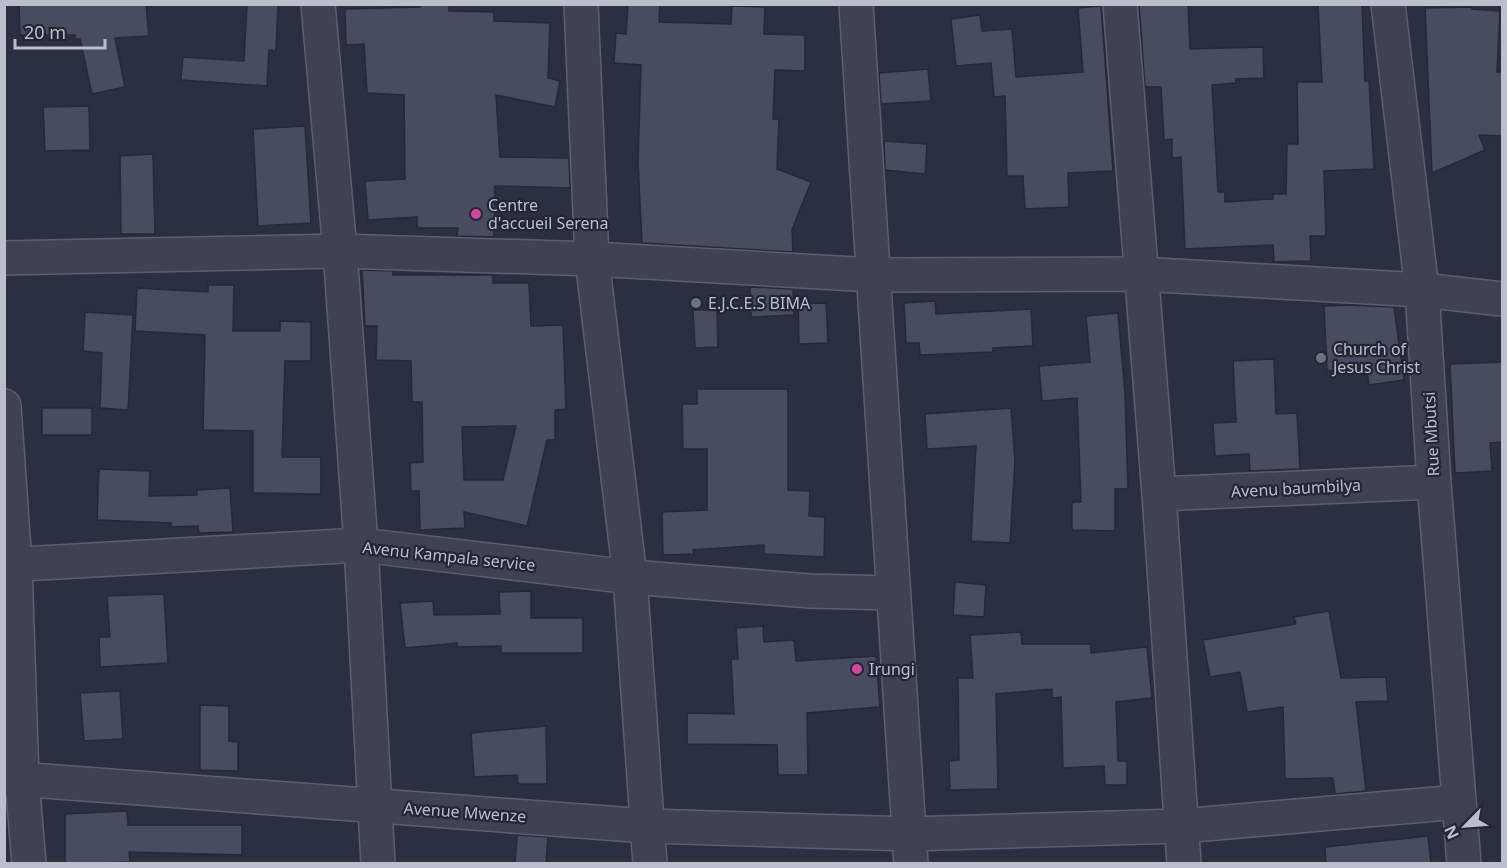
<svg xmlns="http://www.w3.org/2000/svg" width="1507" height="868" viewBox="0 0 1507 868" font-family="'Noto Sans',sans-serif">
<style>
.building{fill:#474c61;stroke:#252839;stroke-width:1.5;fill-rule:evenodd}
.lines{fill:none;stroke-linecap:round;stroke-linejoin:round}
.minor-casing{stroke:#5c5f6f;stroke-width:36}
.minor{stroke:#3e4252;stroke-width:33}
.hotel-dot{fill:#d1479c;stroke:#232637;stroke-width:2}
.worship-dot{fill:#6b7280;stroke:#232637;stroke-width:2}
.labels{text-anchor:middle;dominant-baseline:central;stroke-width:4.5;stroke-linejoin:round;paint-order:stroke}
.poi-label{font-size:16px;fill:#bbbecb;stroke:#232637;text-anchor:start}
.street-label{font-size:16px;fill:#bbbecb;stroke:#232637}
</style>
<rect width="100%" height="100%" fill="#2a2f42"/>
<g class="building">
<polygon points="19,4 146,4 149,36 115,38 125,87 92,94 80,39 75,39 75,35 20,35"/>
<polygon points="247,4 278,4 276,51 269,50 267,86 181,80 183,57 244,61"/>
<polygon points="420,4 449,4 449,11 494,12 494,21 550,23 548,78 560,81 555,107 496,95 500,157 569,158 570,188 495,186 494,237 457,236 458,228 417,228 417,217 368,220 365,181 405,179 404,95 367,93 364,44 346,45 345,9 420,7"/>
<polygon points="628,4 660,4 659,22 731,24 732,6 765,7 764,34 805,35 805,71 775,70 773,119 779,119 777,169 811,182 792,230 793,252 642,243 638,162 641,65 614,63 616,33 626,34"/>
<polygon points="1139,4 1188,4 1190,49 1263,47 1264,78 1236,79 1236,83 1212,85 1218,192 1225,192 1225,202 1273,199 1273,194 1286,194 1287,144 1298,144 1297,82 1322,82 1318,4 1362,4 1365,81 1369,81 1374,169 1324,171 1326,236 1310,236 1311,261 1274,262 1273,245 1185,249 1181,157 1172,158 1172,139 1164,140 1161,87 1145,87"/>
<polygon points="1101,6 1113,171 1068,173 1069,207 1025,209 1023,176 1007,176 1005,96 994,97 991,63 956,66 951,19 980,15 982,31 1012,29 1016,77 1083,72 1078,8"/>
<polygon points="1472,7 1472,9 1500,11 1497,72 1503,72 1503,136 1479,135 1485,150 1432,173 1425,8"/>
<polygon points="928,69 931,101 881,104 879,73"/>
<polygon points="89,106 90,150 45,151 43,107"/>
<polygon points="305,126 311,223 258,226 253,129"/>
<polygon points="884,141 927,144 925,174 885,170"/>
<polygon points="153,154 155,234 121,234 120,156"/>
<path d="M362 270 393 271V275H493V283H529L531 326 563 325 566 409 555 410V440H547L527 526 464 512 465 528 420 530 419 491H411L410 463 423 462 422 402H412L411 361 376 360 377 326H365ZM516 426 503 480H464L462 427Z"/>
<polygon points="208,285 234,285 233,331 280,331 280,321 311,322 311,361 285,361 282,457 321,457 321,494 253,493 253,431 203,430 205,335 135,331 137,288 208,292"/>
<polygon points="750,287 793,289 794,315 751,317"/>
<polygon points="935,301 936,314 1031,309 1033,346 993,348 993,352 920,355 919,343 906,343 904,303"/>
<polygon points="826,303 828,343 799,344 798,304"/>
<polygon points="1348,305 1394,307 1404,380 1369,385 1367,369 1327,371 1324,306"/>
<polygon points="693,310 717,310 718,347 695,348"/>
<polygon points="85,312 133,315 128,410 100,408 102,353 83,351"/>
<polygon points="1118,313 1125,394 1128,489 1115,489 1115,531 1072,530 1072,502 1081,502 1077,398 1042,401 1039,366 1090,362 1086,316"/>
<polygon points="1274,359 1276,414 1297,413 1300,469 1250,471 1249,454 1215,456 1213,423 1236,422 1233,361"/>
<polygon points="1503,362 1503,442 1490,443 1492,471 1455,473 1450,364"/>
<polygon points="697,389 788,389 788,490 810,491 809,516 825,517 824,557 764,554 764,545 693,550 694,554 663,555 662,512 707,510 707,449 683,449 682,404 697,404"/>
<rect x="42" y="408" width="50" height="27"/>
<polygon points="1011,408 1015,461 1010,543 971,541 976,446 927,449 925,414"/>
<polygon points="99,469 150,471 149,496 197,495 197,490 230,488 233,532 199,533 198,526 171,527 171,523 97,520"/>
<polygon points="955,582 986,585 984,617 953,615"/>
<polygon points="531,591 531,618 583,618 583,653 501,653 501,646 457,647 457,643 405,648 400,603 433,601 434,615 500,614 499,592"/>
<polygon points="164,594 168,663 100,667 99,637 110,637 107,596"/>
<polygon points="1329,611 1341,678 1386,677 1388,701 1356,702 1366,791 1335,794 1333,778 1285,779 1283,707 1247,712 1240,672 1210,677 1203,640 1296,624 1294,617"/>
<polygon points="763,626 764,642 794,640 796,661 876,656 880,707 807,713 808,775 778,775 777,745 687,744 687,713 734,714 731,659 738,659 736,628"/>
<polygon points="1021,632 1022,644 1091,644 1091,653 1147,647 1152,698 1116,702 1118,761 1127,761 1127,785 1105,785 1104,766 1063,768 1061,697 1052,698 1052,689 996,694 998,789 950,790 949,761 959,760 958,678 973,678 970,635"/>
<polygon points="120,691 123,739 84,741 80,693"/>
<polygon points="200,705 229,706 229,741 238,742 238,771 200,770"/>
<polygon points="546,726 547,784 518,784 517,775 474,777 471,733"/>
<polygon points="127,811 128,825 242,825 242,855 129,852 130,862 65,864 65,814"/>
<polygon points="517,835 548,837 546,864 515,864"/>
<polygon points="1428,836 1431,864 1326,864 1325,847"/>
</g>
<g class="lines">
<g class="minor-casing">
<g id="minor">
<polyline points="318,4 340,251 361,545 378,864"/>
<polyline points="581,4 592,259 630,577 650,864"/>
<polyline points="856,4 911,864"/>
<polyline points="1120,4 1159,494 1184,864"/>
<polyline points="1388,4 1422,290 1434,482 1464,864"/>
<polyline points="4,258 340,251 592,259 873,275 1140,274 1422,290 1502,299"/>
<polyline points="4,406 15,565 22,779 29,864"/>
<polyline points="1159,494 1434,482"/>
<polyline points="4,565 361,545 630,577 810,591 893,593"/>
<polyline points="4,778 647,826 909,834 1181,826 1459,802"/>
</g>
</g>
<use href="#minor" class="minor"/>
</g>
<g class="hotel-dot">
<circle cx="476" cy="214" r="6"/>
<circle cx="857" cy="669" r="6"/>
</g>
<g class="worship-dot">
<circle cx="696" cy="303" r="6"/>
<circle cx="1321" cy="358" r="6"/>
</g>
<g class="labels">
<g class="poi-label">
<text x="488" y="205">Centre<tspan x="488" dy="18">d'accueil Serena</tspan></text>
<text x="708" y="303">E.J.C.E.S BIMA</text>
<text x="1333" y="349">Church of<tspan x="1333" dy="18">Jesus Christ</tspan></text>
<text x="869" y="669">Irungi</text>
</g>
<g class="street-label">
<text transform="translate(1431 434) rotate(-93)">Rue Mbutsi</text>
<text transform="translate(1296 488) rotate(-3)">Avenu baumbilya</text>
<text transform="translate(449 556) rotate(6)">Avenu Kampala service</text>
<text transform="translate(465 812) rotate(4)">Avenue Mwenze</text>
</g>
</g>
<rect width="1507" height="868" fill="none" stroke="#bbbecb" stroke-width="12"/>
<g transform="translate(1465 826) rotate(245)" stroke="#232637" stroke-width="4.5" paint-order="stroke">
<path d="M0-4.5L10 22L0 15L-10 22Z" fill="#bbbecb"/>
<text y="-9" font-size="16" font-weight="bold" text-anchor="middle" fill="#bbbecb">N</text>
</g>
<path d="M15 39v9h90v-9" fill="none" stroke="#bbbecb" stroke-width="3"/>
<text x="24" y="39" font-size="18" fill="#bbbecb" stroke="#232637" stroke-width="4.5" paint-order="stroke">20 m</text>
</svg>
